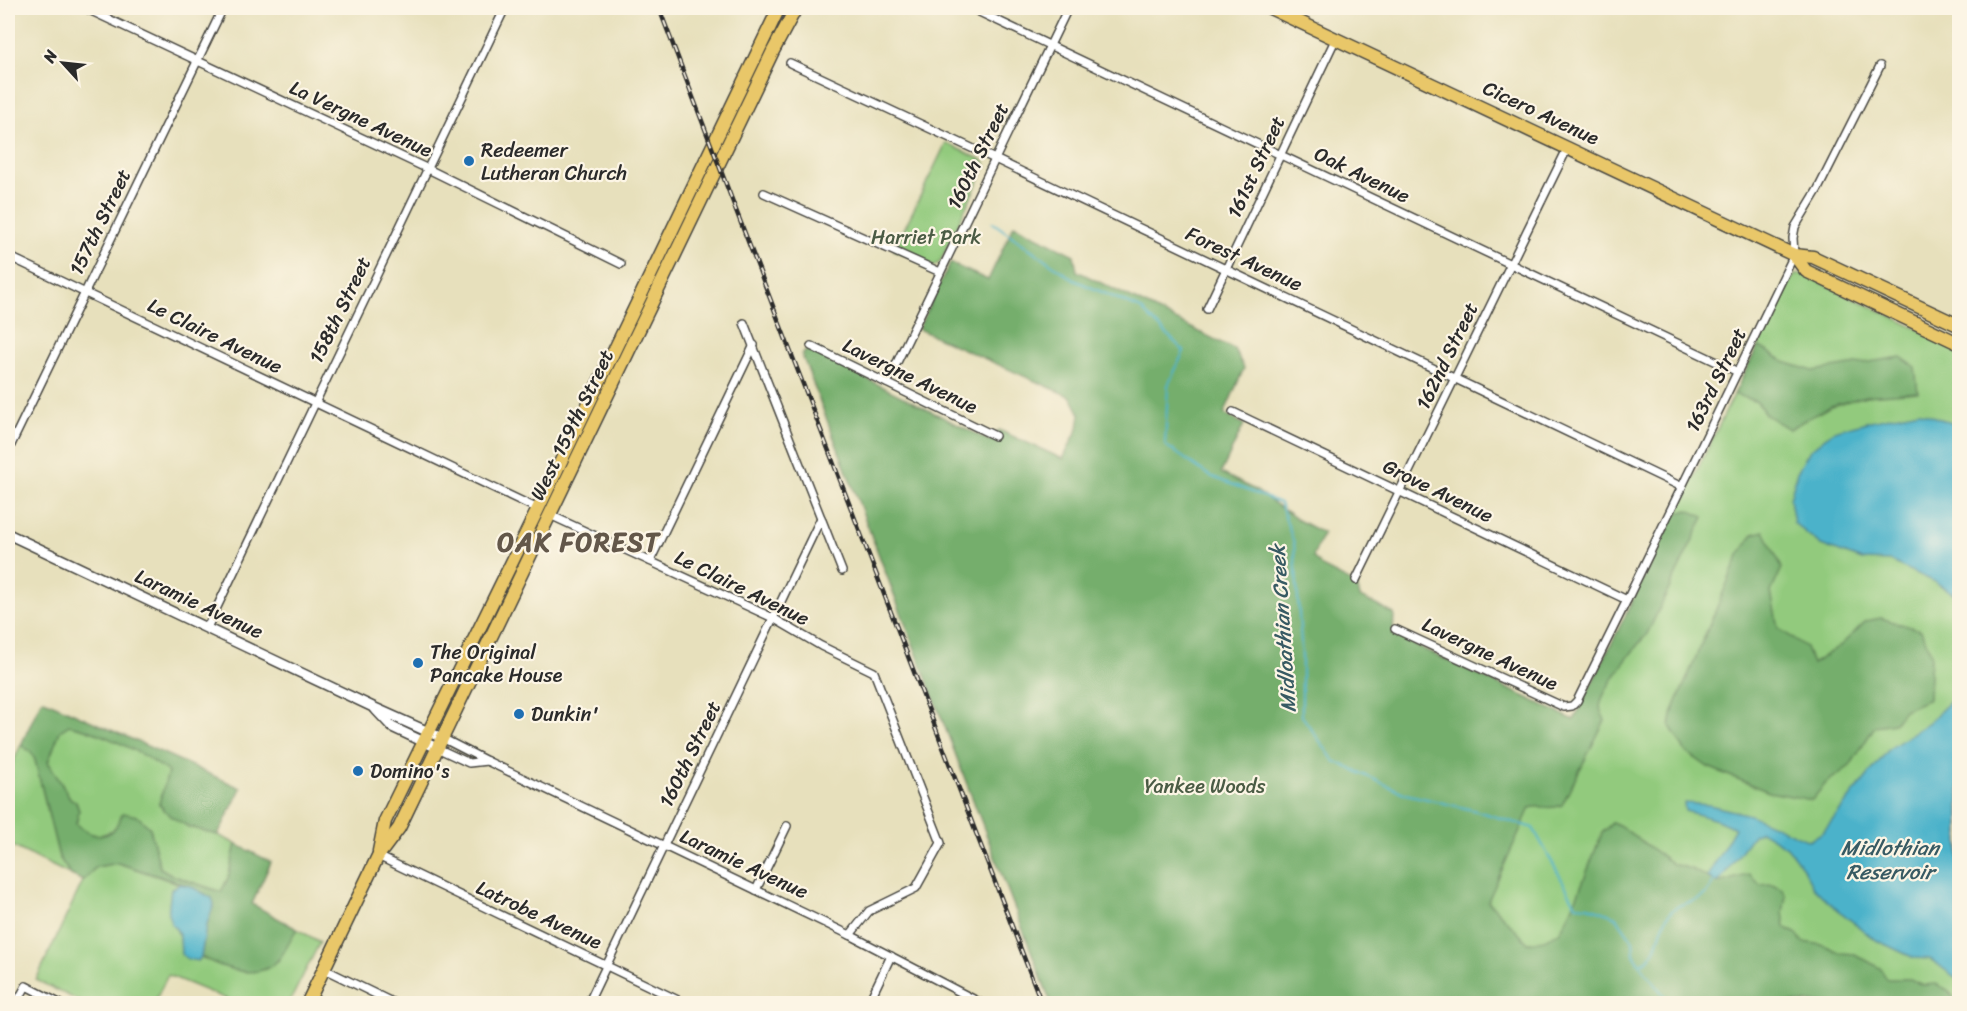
<svg xmlns="http://www.w3.org/2000/svg" width="1967" height="1011" viewBox="0 0 1967 1011" font-family="Sriracha,sans-serif">
<style>
.green{fill:#92ca7d;stroke:#5e7a54;stroke-width:1.5}
.forest{fill:#75ae6c;stroke:#506c4c;stroke-width:1.5}
.water{fill:#4cb2ca;stroke:#3c6e7a;stroke-width:1.5}
.lines{fill:none;stroke-linecap:round;stroke-linejoin:round}
.stream{stroke:#4cb2ca;stroke-width:2}
.minor-casing{stroke:#474641;stroke-width:10}
.tertiary-casing{stroke:#474641;stroke-width:12}
.primary-casing{stroke:#474641;stroke-width:15}
.minor{stroke:#fff;stroke-width:7}
.tertiary{stroke:#fff;stroke-width:9}
.primary{stroke:#e9c769;stroke-width:12}
.rail-casing{stroke:#2b2b2b;stroke-width:4.5}
.rail{stroke:#fcf5e5;stroke-width:2;stroke-dasharray:7;stroke-linecap:butt}
.poi-dot{fill:#1f6fb2;stroke:#fcf5e5;stroke-width:2}
.labels{text-anchor:middle;dominant-baseline:central;stroke-width:4.5;stroke-linejoin:round;paint-order:stroke}
.street-label{font-size:20px;fill:#2b2b2b;stroke:#fcf5e5}
.poi-label{font-size:20px;fill:#2b2b2b;stroke:#fcf5e5;text-anchor:start}
.park-label{font-size:20px;fill:#4a5b44;stroke:#fcf5e5}
.water-label{font-size:21px;font-style:italic;fill:#375a63;stroke:#fcf5e5}
.district-label{font-size:26px;font-weight:bold;letter-spacing:1.5px;fill:#63574a;stroke:#fcf5e5}
</style>
<rect width="100%" height="100%" fill="#fcf5e5"/>
<filter id="ink" filterUnits="userSpaceOnUse"><feTurbulence type="fractalNoise" baseFrequency=".0167" numOctaves="2"/><feDisplacementMap in="SourceGraphic" scale="12" xChannelSelector="R" yChannelSelector="G"/><feConvolveMatrix kernelMatrix="1 2 1 2 8 2 1 2 1" color-interpolation-filters="sRGB"/></filter>
<filter id="wash" filterUnits="userSpaceOnUse"><feTurbulence type="fractalNoise" baseFrequency=".008" numOctaves="4" result="noise"/><feDisplacementMap in="SourceGraphic" scale="24" xChannelSelector="R" yChannelSelector="G"/><feGaussianBlur stdDeviation="1.35" result="paint"/><feColorMatrix in="noise" values="0 0 0 0 0 0 0 0 0 0 0 0 0 0 0 0 0 1.4 0 .05"/><feComposite in="paint" operator="in"/></filter>
<g filter="url(#wash)">
<rect width="100%" height="100%" fill="#e7e0bc"/>
<g class="green">
<polygon points="946,143 982,160 985,163 985,167 940,262 934,266 894,250"/>
<polygon points="1804,274 1959,349 1959,1003 1055,1003 805,351 1000,449 1574,720 1790,281 1795,275"/>
<path d="M69 725C99 731 144 753 169 772L159 804 188 827 218 835 236 844 228 878 221 892 174 876 160 868 150 828 112 831 101 835 87 834 76 824 79 811 76 802 70 798 48 762 60 731Z"/>
<polygon points="21,745 31,752 35,760 59,857 71,875 8,844 8,773"/>
<path d="M118 863 180 884 171 889 172 925C181 933 181 942 181 954L198 961 201 957C236 974 242 969 278 961L297 929 320 942 289 1003H236L168 975 154 1003H83L36 980 83 881 96 867Z"/>
</g>
<g class="forest">
<path d="M1014 225 1074 255 1077 271 1234 349 1244 368 1224 414 1244 424 1221 473 1255 490 1300 521 1323 533 1313 557 1322 567 1357 585 1360 597 1394 614 1393 635 1574 720 1675 514 1688 510 1704 517 1647 634C1636 646 1604 688 1601 702 1599 709 1601 713 1605 720L1562 805C1549 811 1543 804 1530 808L1488 901 1528 943C1538 942 1550 939 1559 932 1570 921 1594 852 1602 833L1612 823 1623 828 1673 864 1691 869 1718 883 1750 874 1760 885 1772 884 1783 889 1786 896 1783 912 1785 927 1797 934 1803 942 1824 945 1841 953 1855 954 1880 968 1887 979H1910L1924 985 1936 984 1948 990 1958 1003H1051L802 355 808 349 990 441 999 430 1063 459 1078 428 1080 414 1071 397 918 329 950 263 988 280Z"/>
<polygon points="1758,346 1787,363 1813,371 1901,357 1915,367 1918,392 1866,396 1831,406 1789,429 1766,415 1757,402 1734,394"/>
<polygon points="1764,531 1782,568 1771,592 1778,628 1806,647 1812,664 1841,645 1866,621 1881,618 1921,630 1931,653 1929,699 1904,710 1894,723 1875,726 1850,766 1826,783 1812,800 1769,792 1708,767 1685,751 1670,726 1673,711 1739,555 1753,534"/>
<path d="M42 699 241 788 218 835C195 829 174 824 159 804L168 772C144 753 99 731 69 725L60 731 48 762 70 798 76 802 79 811 76 824C85 832 100 841 112 831 117 827 120 818 123 813L137 816 150 828 160 868 174 876 221 892 228 878 236 844 271 862 252 904 297 929C290 939 285 953 277 961 258 982 223 968 201 957L206 927 214 904 190 886 118 863 96 867 83 881 71 875 59 857 35 760 31 752 21 745Z"/>
</g>
<g class="water">
<polygon points="1919,411 1959,426 1959,597 1935,582 1890,561 1862,560 1821,545 1794,523 1790,499 1797,472 1810,450 1834,431 1870,421"/>
<polygon points="1959,693 1959,980 1930,959 1914,958 1874,939 1826,900 1813,887 1802,866 1787,847 1761,831 1753,835 1718,883 1707,877 1735,828 1717,820 1685,811 1684,803 1709,805 1750,815 1809,841 1823,832 1889,749 1929,722"/>
<polygon points="180,884 190,886 212,898 214,904 206,927 201,957 198,961 188,959 181,954 180,938 177,930 172,925 168,914 171,889"/>
</g>
<g class="lines">
<g class="stream">
<polyline points="992,222 1074,280 1141,309 1184,351 1168,385 1165,445 1210,476 1280,503 1294,543 1302,657 1302,716 1334,761 1406,794 1473,810 1533,828 1576,905 1588,906 1616,917 1633,941 1634,954 1639,964 1671,1004"/>
<path d="M1639 964C1662 957 1657 927 1670 913 1684 896 1703 909 1714 880"/>
</g>
</g>
</g>
<g filter="url(#ink)">
<g class="lines">
<g class="minor-casing">
<g id="minor">
<polyline points="85,8 426,168 621,264"/>
<polyline points="971,8 1738,372"/>
<polyline points="790,63 995,159 1682,487"/>
<polyline points="764,193 940,272"/>
<polyline points="8,256 538,509"/>
<polyline points="1207,309 1336,38"/>
<polyline points="744,323 842,571"/>
<polyline points="811,346 995,436"/>
<polyline points="887,383 1068,8"/>
<polyline points="1233,412 1627,600"/>
<polyline points="8,451 223,8"/>
<polyline points="550,515 773,618 821,646 874,672 941,843 916,888 869,911 850,935"/>
<polyline points="650,561 754,345"/>
<polyline points="1356,580 1568,147"/>
<polyline points="207,628 505,8"/>
<polyline points="1395,629 1564,707 1572,706 1577,701 1627,600 1794,255 1793,238 1795,227 1818,189 1880,66"/>
<polyline points="442,738 487,761 850,935 983,1004"/>
<polyline points="437,748 469,763 487,761"/>
<polyline points="378,856 686,1004"/>
<polyline points="756,890 787,826"/>
<polyline points="324,969 396,1004"/>
<polyline points="16,1004 26,986 61,1004"/>
<polyline points="588,1004 821,518"/>
<polyline points="868,1004 891,956"/>
</g>
</g>
<g class="tertiary-casing">
<g id="tertiary">
<polyline points="8,534 375,708 442,738"/>
<polyline points="376,710 392,727 437,748"/>
</g>
</g>
<g class="primary-casing">
<g id="primary">
<polyline points="1270,8 1794,255 1813,257 1960,326"/>
<polyline points="1794,255 1806,271 1960,344"/>
<polyline points="379,851 385,821 538,509 779,8"/>
<polyline points="307,1004 378,856 399,828 773,51 796,8"/>
</g>
</g>
<use href="#minor" class="minor"/>
<use href="#tertiary" class="tertiary"/>
<use href="#primary" class="primary"/>
<g class="rail-casing">
<polyline id="rail" points="659,8 734,205 1042,1004"/>
</g>
<use href="#rail" class="rail"/>
</g>
</g>
<g class="poi-dot">
<circle cx="469" cy="161" r="6"/>
<circle cx="418" cy="663" r="6"/>
<circle cx="519" cy="714" r="6"/>
<circle cx="358" cy="771" r="6"/>
</g>
<g class="labels">
<g class="street-label">
<text transform="translate(1541 113) rotate(25)">Cicero Avenue</text>
<text transform="translate(361 119) rotate(25)">La Vergne Avenue</text>
<text transform="translate(978 156) rotate(-64)">160th Street</text>
<text transform="translate(1256 167) rotate(-65)">161st Street</text>
<text transform="translate(1362 175) rotate(26)">Oak Avenue</text>
<text transform="translate(100 222) rotate(-64)">157th Street</text>
<text transform="translate(1244 259) rotate(25)">Forest Avenue</text>
<text transform="translate(340 310) rotate(-64)">158th Street</text>
<text transform="translate(215 336) rotate(26)">Le Claire Avenue</text>
<text transform="translate(1447 356) rotate(-64)">162nd Street</text>
<text transform="translate(910 376) rotate(26)">Lavergne Avenue</text>
<text transform="translate(1716 380) rotate(-64)">163rd Street</text>
<text transform="translate(572 425) rotate(-64)">West 159th Street</text>
<text transform="translate(1438 491) rotate(26)">Grove Avenue</text>
<text transform="translate(742 588) rotate(26)">Le Claire Avenue</text>
<text transform="translate(199 604) rotate(25)">Laramie Avenue</text>
<text transform="translate(1490 654) rotate(25)">Lavergne Avenue</text>
<text transform="translate(690 754) rotate(-64)">160th Street</text>
<text transform="translate(744 864) rotate(25)">Laramie Avenue</text>
<text transform="translate(539 915) rotate(25)">Latrobe Avenue</text>
</g>
<g class="poi-label">
<text x="481" y="150">Redeemer<tspan x="481" dy="23">Lutheran Church</tspan></text>
<text x="430" y="652">The Original<tspan x="430" dy="23">Pancake House</tspan></text>
<text x="531" y="714">Dunkin'</text>
<text x="370" y="771">Domino's</text>
</g>
<g class="park-label">
<text x="926" y="237">Harriet Park</text>
<text x="1205" y="786">Yankee Woods</text>
</g>
<g class="water-label">
<text transform="translate(1283 629) rotate(-94)">Midloathian Creek</text>
<text x="1890" y="848">Midlothian<tspan x="1890" dy="24">Reservoir</tspan></text>
</g>
<g class="district-label">
<text x="579" y="542">OAK FOREST</text>
</g>
</g>
<rect width="1967" height="1011" fill="none" stroke="#fcf5e5" stroke-width="30"/>
<g transform="translate(63 63) rotate(297)" stroke="#fcf5e5" stroke-width="4.5" paint-order="stroke">
<path d="M0-4.5L10 22L0 15L-10 22Z" fill="#2b2b2b"/>
<text y="-9" font-size="16" font-weight="bold" text-anchor="middle" fill="#2b2b2b">N</text>
</g>
</svg>
